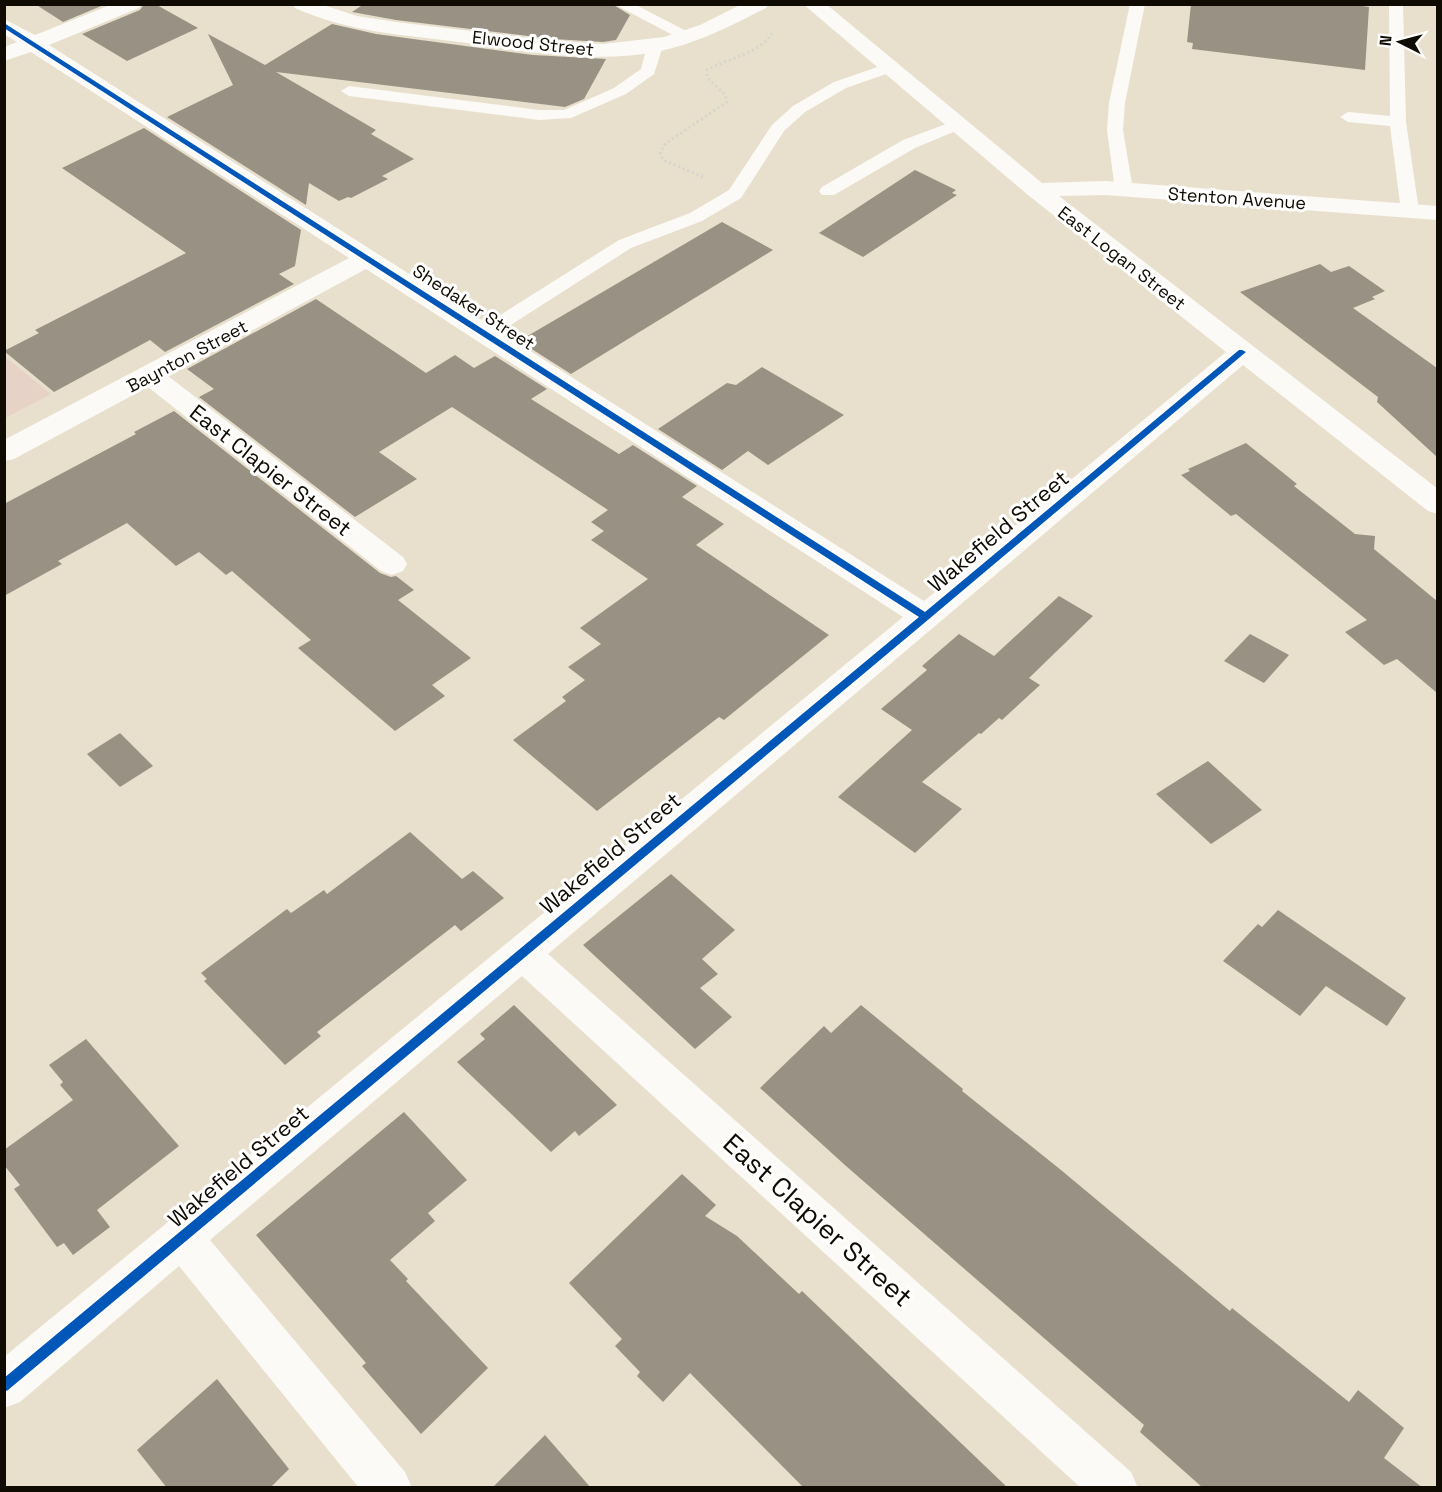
<svg xmlns="http://www.w3.org/2000/svg" width="1442" height="1492" viewBox="0 0 1442 1492" font-family="'Space Grotesk',sans-serif">
<style>
.green{fill:#e6d2c6}
.building{fill:#999183}
.lines{fill:none;stroke-linecap:round;stroke-linejoin:round}
.path{stroke:#d7d5cf;stroke-width:3;stroke-dasharray:2 3;stroke-linecap:butt}
.lane{fill:#fcfaf7;fill-rule:evenodd}
.street{fill:#fcfaf7;fill-rule:evenodd}
.cycleway-casing{stroke:#fff;stroke-width:4}
.cycleway{fill:#0057b8;fill-rule:evenodd}
.labels{text-anchor:middle;dominant-baseline:central;stroke-width:6;stroke-linejoin:round;paint-order:stroke}
.far-street-label{font-size:18px;fill:#100b02;stroke:#fff}
.street-label{font-size:22px;fill:#100b02;stroke:#fff}
.near-street-label{font-size:27px;fill:#100b02;stroke:#fff}
</style>
<rect width="100%" height="100%" fill="#e8e0cc"/>
<polygon class="green" points="4,356 51,394 5,418 4,418"/>
<g class="building">
<polygon points="35,4 106,4 63,22"/>
<polygon points="144,4 155,4 198,28 127,61 82,34 140,10"/>
<polygon points="364,4 612,4 630,15 616,40 603,42 553,39 396,20 352,12"/>
<polygon points="1191,4 1349,4 1369,7 1365,70 1192,49 1193,43 1187,42"/>
<polygon points="332,24 376,34 533,55 606,59 584,99 565,107 276,72 376,130 371,134 414,159 382,176 388,179 351,198 348,197 339,201 309,183 306,205 167,117 233,85 208,34 265,65"/>
<polygon points="144,128 301,230 295,266 279,274 294,284 165,352 150,340 54,392 4,351 39,333 35,330 186,253 62,168"/>
<polygon points="915,170 956,190 952,193 957,195 863,257 819,233"/>
<polygon points="722,222 773,250 571,374 519,341"/>
<polygon points="1320,264 1331,272 1349,266 1385,291 1372,297 1375,299 1353,308 1437,368 1437,457 1377,402 1378,397 1240,292"/>
<polygon points="316,299 426,373 455,355 474,368 495,356 547,389 531,399 619,454 633,445 697,486 682,497 724,524 696,545 829,635 724,720 719,717 597,811 513,740 566,701 562,697 585,680 568,667 601,644 580,628 648,579 591,540 604,531 591,522 608,510 452,407 379,452 417,479 355,517 199,397 214,389 187,369"/>
<polygon points="762,367 844,415 768,465 748,451 722,470 658,429 727,383 736,385"/>
<polygon points="174,411 380,573 391,577 396,576 414,590 398,600 471,658 432,685 445,696 395,731 298,648 311,640 232,571 226,575 199,552 176,566 127,523 58,561 62,564 4,596 4,504 136,434 134,432"/>
<polygon points="1246,443 1297,484 1294,486 1355,534 1375,536 1374,549 1437,601 1437,693 1397,659 1384,665 1345,632 1367,620 1236,514 1231,516 1181,475 1190,471 1188,469"/>
<polygon points="1059,596 1093,616 1029,678 1040,685 1002,720 999,718 981,734 979,733 922,782 962,809 915,853 838,797 912,730 881,709 927,670 922,666 959,634 994,656"/>
<polygon points="1250,634 1289,655 1264,683 1224,661"/>
<polygon points="120,733 153,766 120,787 87,754"/>
<polygon points="1208,761 1262,810 1211,844 1156,794"/>
<polygon points="410,832 462,879 473,871 504,898 461,931 455,925 317,1032 321,1036 285,1065 204,981 207,979 201,973 287,909 291,913 324,890 327,894"/>
<polygon points="671,874 735,930 702,959 718,974 700,988 732,1017 695,1049 583,945"/>
<polygon points="1278,910 1406,998 1387,1026 1326,986 1300,1016 1223,961 1258,924 1262,927"/>
<polygon points="514,1005 617,1105 579,1136 575,1131 551,1152 457,1062 485,1039 480,1034"/>
<polygon points="861,1005 963,1089 962,1091 1061,1170 1230,1311 1232,1308 1349,1402 1358,1390 1404,1428 1384,1458 1423,1488 1203,1488 1140,1432 1144,1425 846,1166 760,1088 824,1026 831,1033"/>
<polygon points="86,1039 179,1146 97,1210 110,1227 73,1255 64,1243 57,1247 14,1189 20,1185 4,1165 4,1150 73,1100 60,1085 63,1082 49,1065"/>
<polygon points="404,1112 467,1180 428,1213 435,1221 390,1260 408,1279 406,1281 488,1368 421,1434 362,1366 366,1363 256,1235"/>
<polygon points="682,1174 716,1205 705,1216 737,1236 799,1294 802,1291 1008,1488 804,1488 690,1373 663,1402 637,1376 640,1372 615,1346 622,1339 569,1283"/>
<polygon points="217,1379 289,1469 270,1488 167,1488 137,1450"/>
<polygon points="545,1435 591,1488 492,1488"/>
</g>
<g class="lines">
<path class="path" d="M703 177 663 160 660 152 666 143 727 102 725 95 707 77V70C728 58 760 54 773 32"/>
<g class="lane">
<polygon points="614,4 634,4 692,34 695,37 687,42 682,40"/>
<polygon points="1130,4 1145,4 1125,103 1123,130 1133,190 1130,194 1118,194 1115,190 1107,130 1109,103"/>
<polygon points="1389,4 1403,4 1406,122 1419,211 1416,215 1404,215 1401,211 1390,126 1348,122 1340,117 1348,112 1390,116"/>
<polygon points="655,41 663,46 654,74 626,94 571,118 539,120 349,96 341,91 349,86 539,110 564,110 614,88 641,69 647,46"/>
<polygon points="889,63 895,65 897,68 895,71 846,88 805,112 784,131 741,198 702,221 631,248 492,337 478,337 476,333 478,329 619,240 690,213 729,190 772,125 793,106 834,82"/>
<polygon points="957,120 965,125 963,128 915,148 834,195 822,195 819,191 822,187 903,140"/>
</g>
<g class="street">
<polygon points="113,4 142,4 139,8 49,45 924,601 1226,352 1028,195 803,4 826,4 1042,183 1105,181 1438,206 1438,220 1105,195 1059,196 1438,489 1438,514 1428,511 1243,365 548,954 1131,1472 1138,1488 1081,1488 522,976 210,1240 405,1472 412,1488 359,1488 179,1266 20,1402 4,1408 4,1357 903,617 366,269 168,376 403,557 407,564 403,571 392,575 381,571 148,387 14,459 4,461 4,440 349,258 31,52 4,61 4,47 17,42 4,34 4,19 35,35"/>
<path d="M292 4H320L357 16 396 22 553 41 603 44 664 37 700 25 742 4H769L766 8C731 26 696 44 656 52 591 64 524 51 460 42 403 35 348 32 295 8Z"/>
</g>
<g class="cycleway-casing">
<polygon id="cycleway" points="4,23 925,612 1239,350 1242,350 1246,352 929,619 8,1390 4,1392 4,1378 919,617 4,28"/>
</g>
<use href="#cycleway" class="cycleway"/>
</g>
<g class="labels">
<g class="far-street-label">
<text transform="translate(533 43) rotate(6)">Elwood Street</text>
<text transform="translate(1237 198) rotate(4)">Stenton Avenue</text>
<text transform="translate(1122 258) rotate(38)">East Logan Street</text>
<text transform="translate(474 307) rotate(33)">Shedaker Street</text>
<text transform="translate(187 356) rotate(-28)">Baynton Street</text>
</g>
<g class="street-label">
<text transform="translate(271 470) rotate(38)">East Clapier Street</text>
<text transform="translate(998 531) rotate(-40)">Wakefield Street</text>
<text transform="translate(610 853) rotate(-40)">Wakefield Street</text>
<text transform="translate(238 1166) rotate(-40)">Wakefield Street</text>
</g>
<g class="near-street-label">
<text transform="translate(818 1220) rotate(42)">East Clapier Street</text>
</g>
</g>
<rect width="1442" height="1492" fill="none" stroke="#100b02" stroke-width="12"/>
<g transform="translate(1400 42) rotate(276)" stroke="#ffffff" stroke-width="4.5" paint-order="stroke">
<path d="M0-4.5L10 22L0 15L-10 22Z" fill="#100b02"/>
<text y="-9" font-size="16" font-weight="bold" text-anchor="middle" fill="#100b02">N</text>
</g>
</svg>
